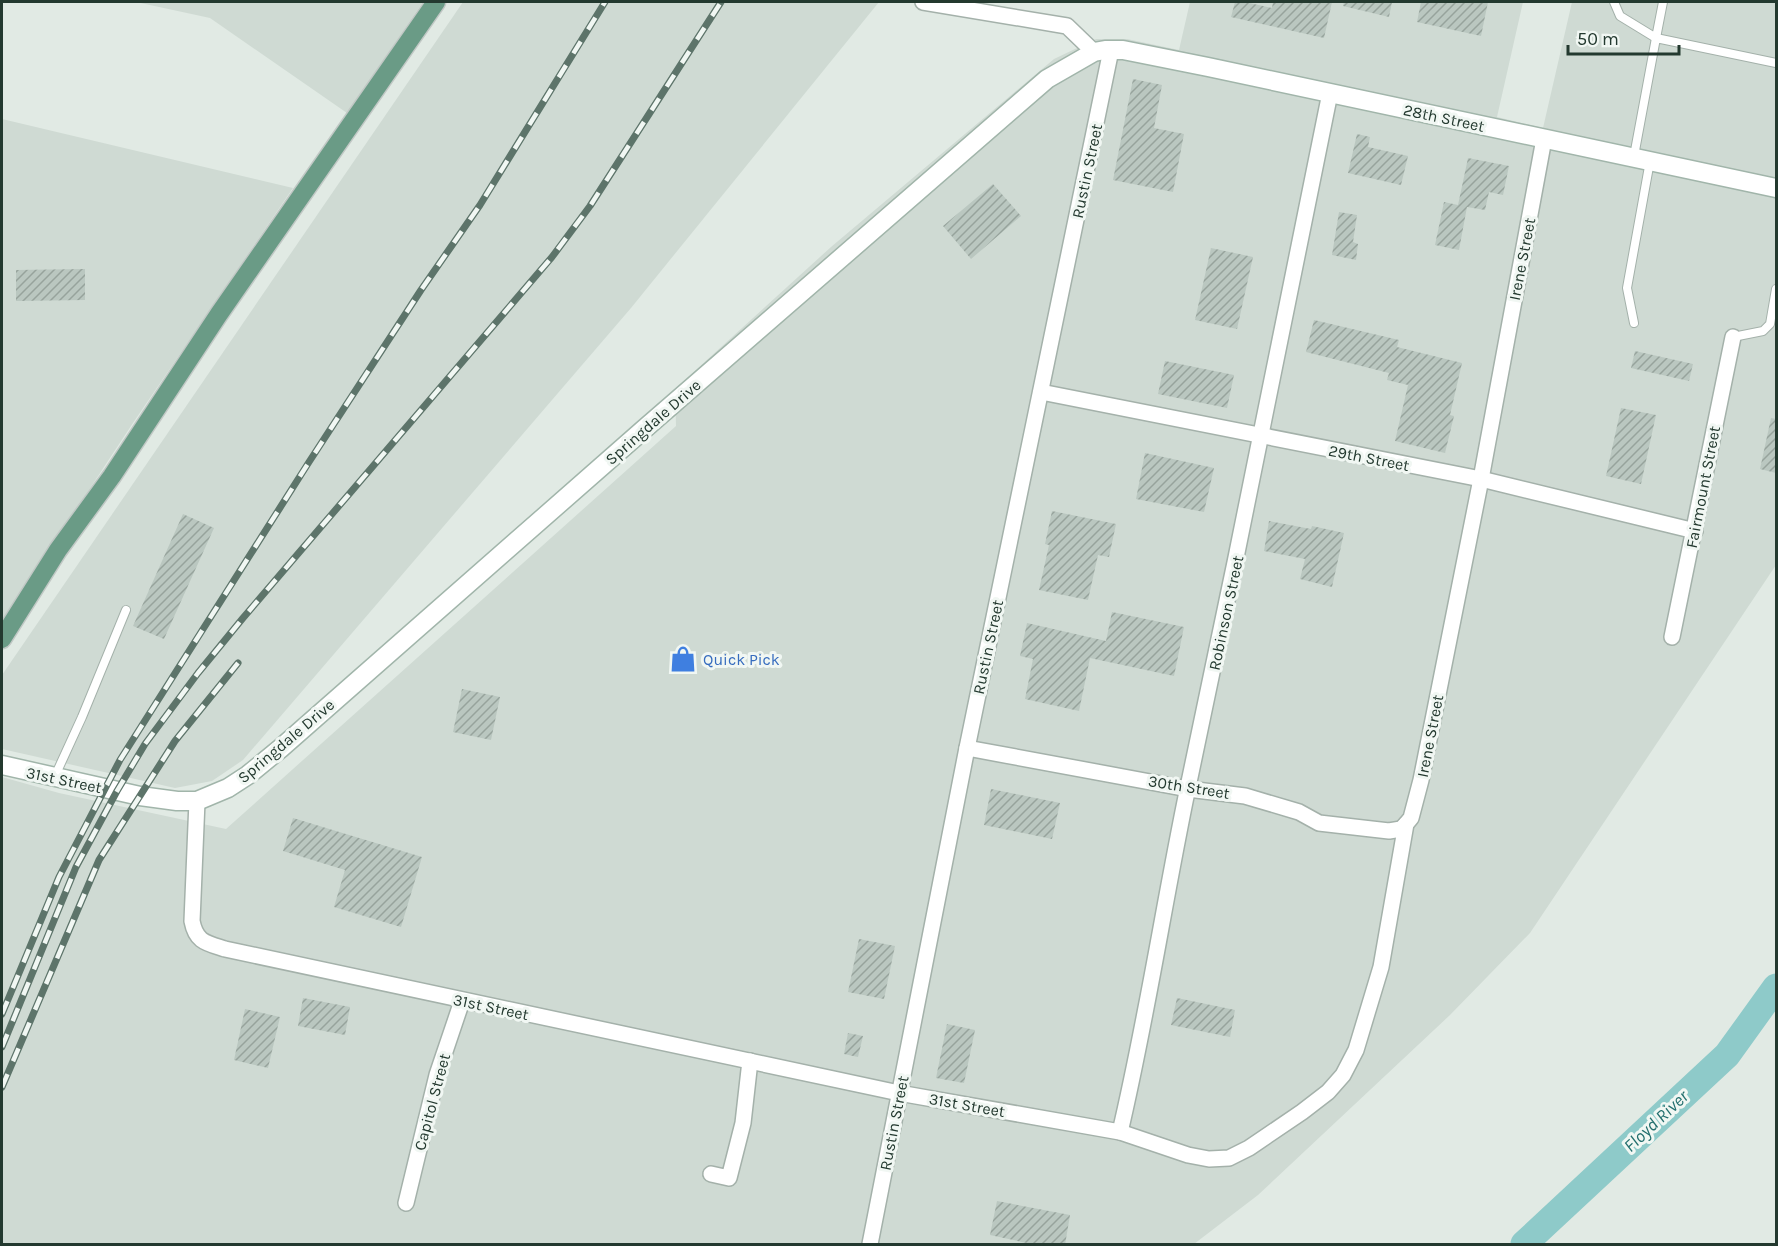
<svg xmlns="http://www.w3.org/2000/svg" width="1778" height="1246" viewBox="0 0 1778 1246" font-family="Karla,sans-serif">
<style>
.built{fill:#cfdad3}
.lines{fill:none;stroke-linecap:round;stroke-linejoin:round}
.river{stroke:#8ecac9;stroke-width:27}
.building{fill:url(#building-hatch)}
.lane-casing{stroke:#a4b1aa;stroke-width:10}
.street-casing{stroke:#a4b1aa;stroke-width:18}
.secondary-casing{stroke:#a1b5aa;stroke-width:21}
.primary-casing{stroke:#c1c8c5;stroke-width:21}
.lane{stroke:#fff;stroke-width:8}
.street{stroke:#fff;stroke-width:15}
.secondary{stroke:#fff;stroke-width:18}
.primary{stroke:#6a9b86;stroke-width:18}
.rail-casing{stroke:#5d746a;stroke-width:7}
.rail{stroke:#f1f7f3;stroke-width:4.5;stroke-dasharray:14;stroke-linecap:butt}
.labels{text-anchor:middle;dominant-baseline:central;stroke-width:6;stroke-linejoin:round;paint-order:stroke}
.street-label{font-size:16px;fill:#23392f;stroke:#f1f7f3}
.shop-label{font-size:16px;fill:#366cbe;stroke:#f1f7f3;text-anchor:start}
.water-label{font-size:18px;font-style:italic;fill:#236f6e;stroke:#f1f7f3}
</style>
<defs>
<pattern id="building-hatch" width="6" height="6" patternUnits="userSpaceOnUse" patternTransform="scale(1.5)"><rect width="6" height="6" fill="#bac7c0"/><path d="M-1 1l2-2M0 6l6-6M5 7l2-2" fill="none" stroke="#97a39c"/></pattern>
</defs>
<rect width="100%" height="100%" fill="#e1eae4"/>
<g class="built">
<polygon points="136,2 423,2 347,113 210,18"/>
<polygon points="463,2 879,2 631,308 243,760 212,781 175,788 2,749 2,675"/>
<polygon points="1190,2 1523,2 1497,117 1543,128 1572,2 1776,2 1776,565 1530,933 1450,1015 1258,1195 1194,1244 2,1244 2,777 59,793 226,829 676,426 675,389 831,247 1054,59 1096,39 1127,39 1179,50"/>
<polygon points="2,119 293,188 133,423 2,622"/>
</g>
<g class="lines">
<polyline class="river" points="1524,1244 1727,1055 1776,987"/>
</g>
<g class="building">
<polygon points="1235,2 1245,2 1272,8 1273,2 1332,2 1324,38 1231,17"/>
<polygon points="1344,2 1392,2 1389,17 1343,6"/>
<polygon points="1421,2 1488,2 1481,36 1417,22"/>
<polygon points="1133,79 1162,85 1154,128 1184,134 1173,192 1113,180"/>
<polygon points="1357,134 1370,137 1368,147 1408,156 1401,185 1348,173"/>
<polygon points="1468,158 1509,166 1503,195 1489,192 1485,210 1467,207 1459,250 1435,245 1444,202 1458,205"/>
<polygon points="993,184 1021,216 971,259 943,226"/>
<polygon points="1339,212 1357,215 1353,242 1358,244 1356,260 1332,255"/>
<polygon points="1211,248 1253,257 1237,329 1195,320"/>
<polygon points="85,269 85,300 16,301 16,270"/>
<polygon points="1314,320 1399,340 1397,347 1462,363 1450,415 1454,416 1445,453 1395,441 1408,385 1387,380 1389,373 1306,352"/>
<polygon points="1635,351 1693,364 1689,381 1631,368"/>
<polygon points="1165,361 1234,375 1227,408 1158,394"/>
<polygon points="1621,408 1656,415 1641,484 1606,476"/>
<polygon points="1771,418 1776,419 1776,473 1760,469"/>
<polygon points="1145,453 1214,468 1204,512 1136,499"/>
<polygon points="1052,511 1116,524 1109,557 1098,555 1088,600 1039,590 1049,545 1045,544"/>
<polygon points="183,514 214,528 164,639 133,626"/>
<polygon points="1269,521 1311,529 1312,526 1344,533 1332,587 1300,579 1305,559 1264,551"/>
<polygon points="1112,612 1184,627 1174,676 1090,658 1079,711 1025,699 1033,659 1020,656 1027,623 1106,641"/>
<polygon points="462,689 500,697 491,740 453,732"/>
<polygon points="991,789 1060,803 1052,839 984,825"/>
<polygon points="293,818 422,857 401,927 334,907 345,870 283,851"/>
<polygon points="859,939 895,946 884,999 848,992"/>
<polygon points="303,998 350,1007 345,1035 298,1026"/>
<polygon points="1177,998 1235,1010 1230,1037 1171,1025"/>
<polygon points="245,1009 280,1017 268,1068 234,1060"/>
<polygon points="947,1024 975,1030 964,1083 936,1078"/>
<polygon points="848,1033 863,1036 858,1057 844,1054"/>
<polygon points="997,1201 1070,1215 1065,1245 1036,1245 990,1235"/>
</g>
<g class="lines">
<g class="lane-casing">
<g id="lane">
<polyline points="1614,2 1620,16 1656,38 1663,2"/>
<polyline points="1634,156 1656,38 1776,63"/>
<polyline points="1634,323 1627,288 1650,161"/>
<polyline points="1733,337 1763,331 1770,324 1776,289"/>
<polyline points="55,776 82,717 126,610"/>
</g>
</g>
<g class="street-casing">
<g id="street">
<polyline points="923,2 1067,26 1094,52"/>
<polyline points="1041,392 1481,479 1695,531"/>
<polyline points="1672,637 1733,337"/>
<polyline points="967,748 1188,789 1245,796 1299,812 1319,823 1389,831 1401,829 1406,824"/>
<path d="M197 801 192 921C196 942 206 943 225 949L899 1093 1120 1132 1188 1155 1209 1159 1229 1158 1249 1148 1302 1112 1328 1092 1343 1075 1356 1050 1381 967 1406 824 1411 818 1421 780 1481 479 1544 139"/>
<path d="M1120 1132C1147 1018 1164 902 1188 787 1237 556 1284 324 1330 93"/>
<polyline points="711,1174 729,1178 743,1123 750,1061"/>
<polyline points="406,1203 437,1075 462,1001"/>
<polyline points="870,1244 967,748 1111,50"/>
</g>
</g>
<g class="secondary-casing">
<polyline id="secondary" points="2,765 140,796 177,801 197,801 228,788 248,775 281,748 643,430 1047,79 1094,52 1105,50 1123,50 1208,67 1776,188"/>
</g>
<g class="primary-casing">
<polyline id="primary" points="2,639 58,550 112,476 219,314 436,2"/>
</g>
<use href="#lane" class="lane"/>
<use href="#street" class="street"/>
<use href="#secondary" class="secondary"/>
<use href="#primary" class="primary"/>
<g class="rail-casing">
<g id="rail">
<polyline points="2,1014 59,877 120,760 309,462 421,290 480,205 605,2"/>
<polyline points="2,1047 76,867 117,791 145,744 198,673 243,618 552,257 590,206 721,2"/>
<polyline points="2,1087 99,860 175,741 238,663"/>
</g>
</g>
<use href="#rail" class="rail"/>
</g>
<defs>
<g id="shop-bare" transform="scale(2.07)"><path d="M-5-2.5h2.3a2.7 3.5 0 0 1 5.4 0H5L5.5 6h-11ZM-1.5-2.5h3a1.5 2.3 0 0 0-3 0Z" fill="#3f7fe0" stroke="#f1f7f3" stroke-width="2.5" paint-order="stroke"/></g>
</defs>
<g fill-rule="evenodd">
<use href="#shop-bare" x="683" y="659"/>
</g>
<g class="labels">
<g class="street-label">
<text transform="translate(1444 118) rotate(12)">28th Street</text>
<text transform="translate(1087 171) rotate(-78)">Rustin Street</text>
<text transform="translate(1522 259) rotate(-79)">Irene Street</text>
<text transform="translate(653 422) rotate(-41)">Springdale Drive</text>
<text transform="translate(1369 458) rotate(11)">29th Street</text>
<text transform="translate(1703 487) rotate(-79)">Fairmount Street</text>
<text transform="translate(1226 613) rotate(-78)">Robinson Street</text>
<text transform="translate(988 647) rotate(-78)">Rustin Street</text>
<text transform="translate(1430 736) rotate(-79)">Irene Street</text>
<text transform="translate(286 741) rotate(-40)">Springdale Drive</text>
<text transform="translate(64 780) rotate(12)">31st Street</text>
<text transform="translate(1189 787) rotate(9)">30th Street</text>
<text transform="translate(491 1007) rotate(12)">31st Street</text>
<text transform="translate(432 1102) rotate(-75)">Capitol Street</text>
<text transform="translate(967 1105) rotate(10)">31st Street</text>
<text transform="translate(894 1123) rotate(-79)">Rustin Street</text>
</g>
<g class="shop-label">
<text x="703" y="659">Quick Pick</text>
</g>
<g class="water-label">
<text transform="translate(1656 1121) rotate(-43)">Floyd River</text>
</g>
</g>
<rect width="1778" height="1246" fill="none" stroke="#23392f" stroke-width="6"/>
<path d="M1568 45v9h111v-9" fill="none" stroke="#23392f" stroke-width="3"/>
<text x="1577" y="45" font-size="18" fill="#23392f" stroke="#f1f7f3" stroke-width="4.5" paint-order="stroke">50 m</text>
</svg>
